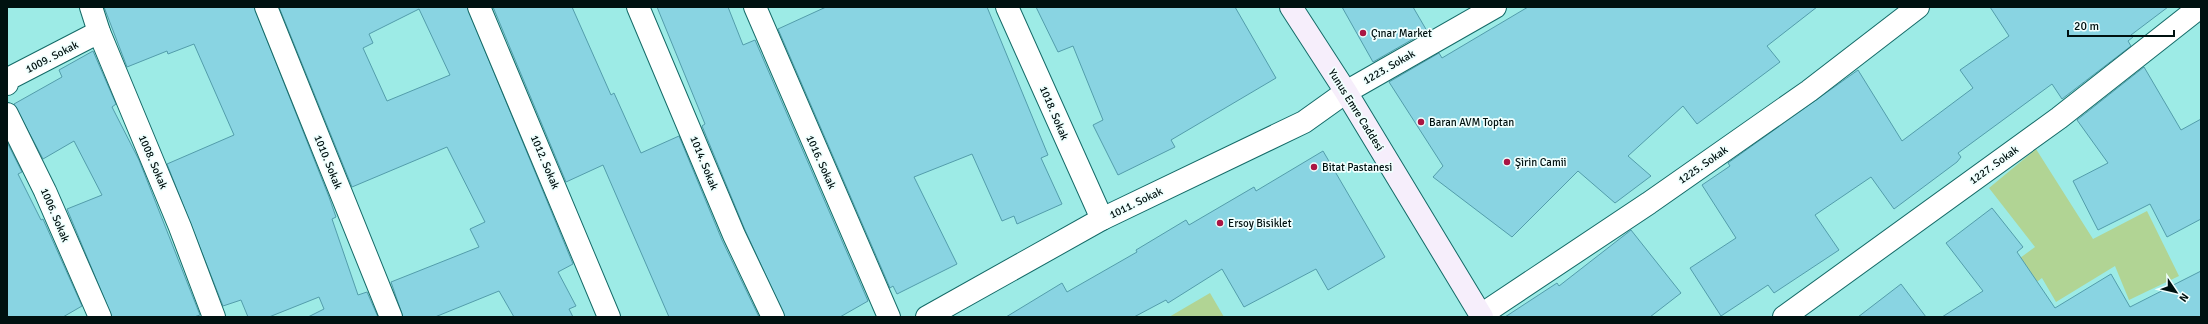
<svg xmlns="http://www.w3.org/2000/svg" width="2208" height="324" viewBox="0 0 2208 324" font-family="Signika,sans-serif">
<style>
.green{fill:#b1d494}
.building{fill:#89d4e2;stroke:#539dab;fill-rule:evenodd}
.lines{fill:none;stroke-linecap:round;stroke-linejoin:round}
.street-casing{stroke:#146b68;stroke-width:24}
.secondary-casing{stroke:#146b68;stroke-width:24}
.street{stroke:#fff;stroke-width:22}
.secondary{stroke:#f6eefb;stroke-width:22}
.poi-dot{fill:#aa1543;stroke:#f0fffe;stroke-width:1.5}
.labels{text-anchor:middle;dominant-baseline:central;stroke-width:3.5;stroke-linejoin:round;paint-order:stroke}
.poi-label{font-size:11px;fill:#001110;stroke:#f0fffe;text-anchor:start}
.street-label{font-size:11px;fill:#001110;stroke:#f0fffe}
</style>
<rect width="100%" height="100%" fill="#9debe6"/>
<g class="green">
<polygon points="2036,149 2093,239 2147,211 2179,276 2129,300 2115,266 2056,302 2042,278 2018,296 2001,272 2035,247 1989,188"/>
<polygon points="1210,293 1224,317 1169,317"/>
</g>
<g class="building">
<polygon points="104,7 254,7 329,197 336,217 332,219 358,295 367,292 378,317 308,317 324,309 319,297 269,317 248,317 241,300 223,306 167,164 234,135 194,44 168,54 167,51 127,67"/>
<path d="M279 7H467L573 264 558 272 576 306 569 309 573 317H514L499 291 435 317H403L391 282 479 247 470 229 485 222 447 147 352 187ZM419 9 450 75 387 101 363 48 373 43 369 34Z"/>
<polygon points="493,7 572,7 611,95 614,93 641,153 679,136 722,240 759,317 669,317 603,165 566,182"/>
<polygon points="657,7 728,7 743,45 755,40 868,301 840,317 785,317 745,230 702,126 705,124"/>
<polygon points="826,7 987,7 1048,155 1041,158 1062,204 1017,224 1014,216 1002,221 972,154 914,177 957,264 897,294 893,286 890,288 778,29"/>
<polygon points="1036,7 1235,7 1276,78 1171,140 1175,147 1118,175 1093,125 1103,120 1073,46 1058,52"/>
<polygon points="1342,7 1413,7 1427,31 1373,62"/>
<polygon points="1528,7 1817,7 1767,46 1780,62 1697,124 1683,106 1628,156 1651,176 1615,203 1578,171 1512,237 1433,177 1443,166 1389,82 1439,53 1442,58"/>
<polygon points="1990,7 2168,7 2131,35 2133,37 2128,41 2131,46 2062,99 2052,84 1958,153 1961,157 1957,162 1894,209 1871,177 1815,215 1839,250 1774,293 1768,285 1721,316 1690,268 1736,238 1702,185 1730,166 1728,163 1858,70 1902,141 1973,88 1960,70 2009,36"/>
<polygon points="93,51 116,104 112,107 139,160 200,315 194,317 112,317 67,209 102,195 74,141 43,159 14,104 62,77 59,70"/>
<polygon points="2144,67 2181,130 2201,119 2201,219 2167,237 2150,204 2098,230 2073,181 2108,163 2077,120"/>
<polygon points="7,142 22,172 18,174 41,220 43,219 82,306 63,317 7,317"/>
<polygon points="1323,151 1385,257 1328,290 1316,269 1244,307 1222,269 1168,303 1166,300 1134,317 1006,317 1062,283 1067,292 1137,252 1136,250 1186,220 1189,225 1254,187 1256,191"/>
<polygon points="1992,208 2023,247 2017,252 2055,308 2111,274 2130,307 2201,271 2201,317 1942,317 1983,291 1946,243"/>
<polygon points="1631,230 1681,293 1650,317 1505,317 1557,283 1559,286"/>
<polygon points="1901,284 1926,317 1858,317"/>
</g>
<g class="lines">
<g class="street-casing">
<g id="street">
<polyline points="91,7 99,32 180,227 214,317"/>
<polyline points="266,7 391,317"/>
<polyline points="479,7 609,317"/>
<polyline points="638,7 734,235 773,317"/>
<polyline points="755,7 889,317"/>
<polyline points="1007,7 1102,219"/>
<polyline points="7,84 8,79 99,32"/>
<polyline points="7,114 45,191 100,317"/>
<polyline points="1481,315 1649,203 1809,91 1918,7"/>
<polyline points="927,317 1102,219 1304,122 1346,92 1495,7"/>
<polyline points="1784,317 2059,118 2200,7"/>
</g>
</g>
<g class="secondary-casing">
<polyline id="secondary" points="1291,7 1346,92 1482,317"/>
</g>
<use href="#street" class="street"/>
<use href="#secondary" class="secondary"/>
</g>
<g class="poi-dot">
<circle cx="1363" cy="33" r="4"/>
<circle cx="1421" cy="122" r="4"/>
<circle cx="1507" cy="162" r="4"/>
<circle cx="1314" cy="167" r="4"/>
<circle cx="1220" cy="223" r="4"/>
</g>
<g class="labels">
<g class="poi-label">
<text x="1371" y="33">Çınar Market</text>
<text x="1429" y="122">Baran AVM Toptan</text>
<text x="1515" y="162">Şirin Camii</text>
<text x="1322" y="167">Bitat Pastanesi</text>
<text x="1228" y="223">Ersoy Bisiklet</text>
</g>
<g class="street-label">
<text transform="translate(52 57) rotate(-27)">1009. Sokak</text>
<text transform="translate(1389 67) rotate(-30)">1223. Sokak</text>
<text transform="translate(1356 110) rotate(58)">Yunus Emre Caddesi</text>
<text transform="translate(1054 113) rotate(67)">1018. Sokak</text>
<text transform="translate(153 162) rotate(67)">1008. Sokak</text>
<text transform="translate(328 162) rotate(68)">1010. Sokak</text>
<text transform="translate(545 162) rotate(67)">1012. Sokak</text>
<text transform="translate(821 162) rotate(66)">1016. Sokak</text>
<text transform="translate(704 163) rotate(68)">1014. Sokak</text>
<text transform="translate(1703 165) rotate(-35)">1225. Sokak</text>
<text transform="translate(1994 165) rotate(-36)">1227. Sokak</text>
<text transform="translate(1136 203) rotate(-26)">1011. Sokak</text>
<text transform="translate(55 215) rotate(67)">1006. Sokak</text>
</g>
</g>
<rect width="2208" height="324" fill="none" stroke="#001110" stroke-width="16"/>
<g transform="translate(2176 292) rotate(125)" stroke="#f0fffe" stroke-width="3" paint-order="stroke">
<path d="M0-3L7 15L0 10L-7 15Z" fill="#001110"/>
<text y="-6" font-size="11" font-weight="bold" text-anchor="middle" fill="#001110">N</text>
</g>
<path d="M2068 30v6h106v-6" fill="none" stroke="#001110" stroke-width="2"/>
<text x="2074" y="30" font-size="12" fill="#001110" stroke="#f0fffe" stroke-width="3" paint-order="stroke">20 m</text>
</svg>
